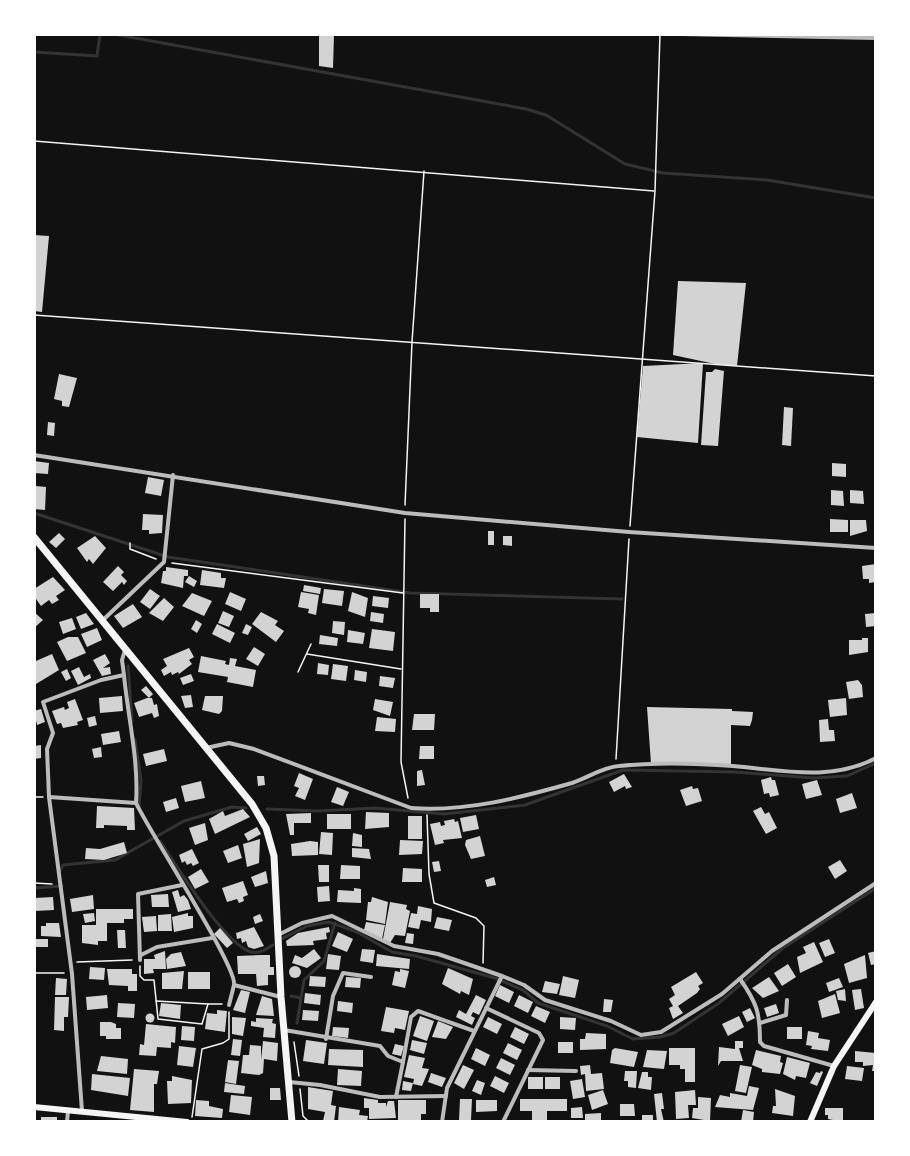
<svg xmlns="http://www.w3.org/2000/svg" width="910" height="1156" viewBox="0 0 910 1156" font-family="'Nunito Sans',sans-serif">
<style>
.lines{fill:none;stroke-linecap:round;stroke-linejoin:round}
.stream{stroke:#333;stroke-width:3}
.building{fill:#d3d3d3}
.path{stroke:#f5f5f5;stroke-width:1.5}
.minor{stroke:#bcbcbc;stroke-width:4}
.secondary{stroke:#f5f5f5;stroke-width:6}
.trunk{stroke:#f5f5f5;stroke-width:7}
</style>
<rect width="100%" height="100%" fill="#111"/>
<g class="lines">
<g class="stream">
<polyline points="113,34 526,109 546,115 625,164 663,173 767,180 876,198"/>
<polyline points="34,52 97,56 100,34"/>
<polyline points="34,513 168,557 410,593 622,599"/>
<polyline points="128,666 132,721"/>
<polyline points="135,740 141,780 139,807"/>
<polyline points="267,809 318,811 375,808 444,814 525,805 623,770 735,772 813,778 847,776 876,763"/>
<path d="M160 841C177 866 224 944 251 952 260 954 266 949 273 945"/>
<polyline points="60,871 63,865 115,860 184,821 232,807 246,808"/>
<polyline points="34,888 62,886"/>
<polyline points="283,938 307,926 329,922 357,932 392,952 416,956 495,978 523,990 538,1003 607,1026 633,1039 660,1037 674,1033 719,1003 783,948 876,888"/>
<polyline points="291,996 301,998"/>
<polyline points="297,1023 304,980 324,961 335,923"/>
</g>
</g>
<g class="building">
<polygon points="319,34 334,34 333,68 319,66"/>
<polygon points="34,235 49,236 42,312 34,311"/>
<polygon points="678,281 746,283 737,366 715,364 673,355"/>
<polygon points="703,363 698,443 637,437 643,366"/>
<polygon points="715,369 724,371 718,446 701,445 706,372 712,372"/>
<polygon points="59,374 77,378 69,407 62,406 62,401 54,399"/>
<polygon points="784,407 793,408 791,446 782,445"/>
<polygon points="48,422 55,423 54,436 47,435"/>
<polygon points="34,461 49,463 48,474 34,473"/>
<polygon points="832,463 846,464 846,477 832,476"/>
<polygon points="148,477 164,480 161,496 145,493"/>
<polygon points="36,486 46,487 45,510 34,509"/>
<polygon points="831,490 843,491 844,506 831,505"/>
<polygon points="850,490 863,491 864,504 850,503"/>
<polygon points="143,514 163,515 162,533 149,534 149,530 142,530"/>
<polygon points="830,519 848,520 848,532 830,532"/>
<polygon points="850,520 866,520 867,531 850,536"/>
<rect x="488" y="531" width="6" height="14"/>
<polygon points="59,533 65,539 56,548 49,542"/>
<polygon points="95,536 106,548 93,564 89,559 87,562 77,548"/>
<polygon points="503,536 512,536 512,546 503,545"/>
<polygon points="876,564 876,582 869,583 869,579 863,579 862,566"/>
<polygon points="118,566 124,572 121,575 127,581 124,585 122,582 113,591 103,582"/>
<polygon points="166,567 188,570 188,576 184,576 183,588 161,583 163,571 166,571"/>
<polygon points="202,570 221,573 221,578 226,578 224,588 200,585"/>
<polygon points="189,576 197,581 194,587 185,582"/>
<polygon points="53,577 65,590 56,596 59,600 52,604 49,600 41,606 34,596 34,589"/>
<polygon points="304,585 321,588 320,594 303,591"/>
<polygon points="150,589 160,596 150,609 140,602"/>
<polygon points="324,589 344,591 342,606 322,603"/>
<polygon points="230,592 246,599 241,611 225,604"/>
<polygon points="301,592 319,595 316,615 308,613 309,609 298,607"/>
<polygon points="352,592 368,598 365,617 348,611"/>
<polygon points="192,593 212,601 204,616 182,606"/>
<polygon points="420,594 439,594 439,612 430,612 430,608 420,608"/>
<polygon points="373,596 389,598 388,608 372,606"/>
<polygon points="164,598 174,607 163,621 149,613"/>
<polygon points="133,604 142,617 123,628 114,616"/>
<polygon points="223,611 234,616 229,627 218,623"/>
<polygon points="34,612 43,620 34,628"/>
<polygon points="261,612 278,621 275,625 284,631 276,642 252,624"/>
<polygon points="371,612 384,614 383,623 370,621"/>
<polygon points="86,613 94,624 81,629 76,617"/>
<polygon points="876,613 876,626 866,627 865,614"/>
<polygon points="72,618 76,629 63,634 59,622"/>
<polygon points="196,620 202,624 197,633 191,629"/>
<polygon points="333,621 345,622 344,635 332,633"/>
<polygon points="217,624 235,633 230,643 212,634"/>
<polygon points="246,624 252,627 248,635 242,633"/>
<polygon points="97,628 102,640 87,647 81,634"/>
<polygon points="372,629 395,632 393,651 369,648"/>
<polygon points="348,630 365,633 363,644 347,642"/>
<polygon points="320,635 338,638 337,646 319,644"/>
<polygon points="68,637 78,637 86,653 67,661 57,642"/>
<polygon points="862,638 868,638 868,652 849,655 849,640 862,640"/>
<polygon points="254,647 265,654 258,666 246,659"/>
<polygon points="189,648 194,657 189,660 192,664 179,674 178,672 172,675 171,672 164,676 161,670 167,666 163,659"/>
<polygon points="52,654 59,670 36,684 36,661"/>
<polygon points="105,654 110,663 103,668 110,667 111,674 102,676 93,660"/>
<polygon points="201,656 226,661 225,664 229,665 230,658 237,659 235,666 256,670 253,687 227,682 228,677 198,672"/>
<polygon points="318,663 329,665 328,675 317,674"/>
<polygon points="333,664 348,666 346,681 331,679"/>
<polygon points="79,667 84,677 90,674 91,678 78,685 71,671"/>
<polygon points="67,669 71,678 66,681 61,672"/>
<polygon points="355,670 367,672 366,682 354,680"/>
<polygon points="191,674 194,681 183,685 180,678"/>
<polygon points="380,676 395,678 393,688 379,686"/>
<polygon points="858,680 862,685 863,697 849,699 846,682"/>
<polygon points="146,686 153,694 149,698 141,690"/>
<polygon points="191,695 193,707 185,708 181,696"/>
<polygon points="122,696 123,711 100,713 99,698"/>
<polygon points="205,696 223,696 222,711 219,714 202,710"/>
<polygon points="147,698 152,698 154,705 157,704 159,716 154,718 152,713 139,717 134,703"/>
<polygon points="846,698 847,715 830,717 828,700"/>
<polygon points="75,699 83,720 77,722 78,725 63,728 61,723 57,724 52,711 64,707 65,710 69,708 67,702"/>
<polygon points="375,699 393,702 390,716 373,710"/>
<polygon points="647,707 732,709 732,711 753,712 752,720 750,726 731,725 731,766 651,764"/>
<polygon points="41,709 45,722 37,725 34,711"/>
<polygon points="414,714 435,714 434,730 412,730"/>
<polygon points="95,716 97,725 89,727 87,718"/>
<polygon points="377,717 396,719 395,732 375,731"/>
<polygon points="828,719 829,730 834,730 835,741 820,742 819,720"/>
<polygon points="119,731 121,742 103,745 101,734"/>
<polygon points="41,745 41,758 34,759 34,746"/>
<polygon points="420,746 434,746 434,759 419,759"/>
<polygon points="101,747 102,757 94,758 92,749"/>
<polygon points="164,749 167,761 146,766 143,754"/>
<polygon points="422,770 425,785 417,786 417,771"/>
<polygon points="299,773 313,779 305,800 295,796 299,788 294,786"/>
<polygon points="624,774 632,787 626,789 625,786 614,792 609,782"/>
<polygon points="257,776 264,776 265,785 258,786"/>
<polygon points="771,777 772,780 775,780 779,795 770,797 769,793 764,794 761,780"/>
<polygon points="817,780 822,795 806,799 802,784"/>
<polygon points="201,781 205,798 185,802 181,786"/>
<polygon points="692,786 693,789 698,788 702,801 686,806 680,790"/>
<polygon points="337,787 349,792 343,806 331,802"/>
<polygon points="852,793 857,808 840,813 836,799"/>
<polygon points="176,798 179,808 166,812 163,802"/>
<polygon points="97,806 134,808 135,830 127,830 127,826 104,825 104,828 96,828"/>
<polygon points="761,807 765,814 769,812 777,828 766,834 753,811"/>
<polygon points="243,809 250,817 215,834 209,819 223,811 225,816"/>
<polygon points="366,812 389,813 389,827 365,829"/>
<polygon points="311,813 311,823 294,823 294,835 290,835 286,814"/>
<rect x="327" y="814" width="24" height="15"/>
<polygon points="476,815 479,829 463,832 460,818"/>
<rect x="408" y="816" width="14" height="23"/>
<polygon points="454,819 455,822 458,821 462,838 443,840 444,843 435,845 430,824 440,822 441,826 445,825 444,821"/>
<polygon points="205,823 208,840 195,845 189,828"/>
<polygon points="257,827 261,834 248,841 244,834"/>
<polygon points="321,832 333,833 332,855 319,854"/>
<polygon points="353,833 362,835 362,847 352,846"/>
<polygon points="480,836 485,856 471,859 465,845 466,840"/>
<polygon points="260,839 259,863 247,867 243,844"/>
<polygon points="400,840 423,841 422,854 399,855"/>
<polygon points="310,841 318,842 318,855 292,856 291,844"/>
<polygon points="124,842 127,853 104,860 85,859 86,848 100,849"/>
<polygon points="238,845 242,858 228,863 223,851"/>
<polygon points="352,848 369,849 371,859 352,857"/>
<polygon points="192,849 199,863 193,866 191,863 187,865 185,861 182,863 179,855"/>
<polygon points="840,860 847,871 835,879 828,867"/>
<polygon points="439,861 441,871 434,872 432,862"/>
<polygon points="318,865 329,865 329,882 319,882"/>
<polygon points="341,865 360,866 360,879 340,879"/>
<polygon points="403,868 422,869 422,882 402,882"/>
<polygon points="201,869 209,882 195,889 188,877"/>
<polygon points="266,871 268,883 255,887 251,877"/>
<polygon points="494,877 496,885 487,887 485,880"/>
<polygon points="243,881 248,895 243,897 244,901 239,903 237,899 227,902 222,888"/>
<polygon points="329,886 330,901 318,902 317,887"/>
<polygon points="354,888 361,889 361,903 337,902 338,890 354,891"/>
<polygon points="178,890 180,897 184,895 188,900 191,909 178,912 172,892"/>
<polygon points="168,894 169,907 152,907 151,895"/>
<polygon points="93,895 94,909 72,912 70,899"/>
<polygon points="53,897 54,910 35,911 34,898"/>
<polygon points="372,897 388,902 385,924 366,920 368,902 371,902"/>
<polygon points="390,902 407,905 406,909 410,911 405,936 395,935 390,943 383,939"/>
<polygon points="418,906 432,909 431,922 421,920 419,929 408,927 411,913 417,914"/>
<polygon points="96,909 133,909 133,919 124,919 124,923 107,923 107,941 98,941 98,945 82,943 82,925 96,925"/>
<polygon points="94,913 95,921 85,923 83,914"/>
<polygon points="188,913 188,916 193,916 193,928 174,932 172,917"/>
<polygon points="171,914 172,931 158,931 158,915"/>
<polygon points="260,914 263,921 255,924 253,917"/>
<polygon points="156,916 157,931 144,932 142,917"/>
<polygon points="437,917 452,920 449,931 434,928"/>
<polygon points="366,922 385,925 382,939 364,930"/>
<polygon points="46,923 59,923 61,937 41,936 41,926 46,926"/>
<polygon points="254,927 264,946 254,949 248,947 246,941 242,943 241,938 237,939 236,933"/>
<polygon points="329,927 330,932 326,933 327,939 313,941 314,945 287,946 286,941 298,933"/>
<polygon points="220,928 233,943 227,948 214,934"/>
<polygon points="117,930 125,930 126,948 118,948"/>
<polygon points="338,932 353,939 347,952 332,946"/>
<polygon points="407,933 414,934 413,944 405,943"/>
<rect x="35" y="939" width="13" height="8"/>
<polygon points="829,939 835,953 825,957 819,943"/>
<polygon points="814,942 823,962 800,973 797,957 806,953 803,947"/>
<polygon points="314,949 321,958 307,968 292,963 295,955 302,958"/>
<polygon points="362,949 375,950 373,963 360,961"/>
<polygon points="165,951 166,969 153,969 154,973 144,974 144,959 155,959 154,955"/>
<polygon points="876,951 876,964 871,965 868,953"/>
<polygon points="181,952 186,966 167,969 166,959 171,954"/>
<polygon points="328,954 341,956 339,970 326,969"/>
<polygon points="377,954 410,959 409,969 376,966"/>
<polygon points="262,955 270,955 270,967 274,967 274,975 268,975 268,985 257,986 256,974 238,974 237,956"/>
<polygon points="865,955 867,978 849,983 844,964"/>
<polygon points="788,964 796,977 782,986 774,973"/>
<circle cx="295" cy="972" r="6"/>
<polygon points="90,967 105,968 104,980 89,979"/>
<polygon points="448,968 473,979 469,995 461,991 460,994 442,984"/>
<polygon points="107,969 132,969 132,974 137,974 137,991 128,991 128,986 109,985"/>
<polygon points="400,969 409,971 405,988 392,985 395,971 400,972"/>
<polygon points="184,971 182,989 162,989 162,973"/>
<rect x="188" y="972" width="22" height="17"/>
<polygon points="696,972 703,983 698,986 700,989 697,993 678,1006 683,1013 673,1019 669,1008 673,1006 669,999 675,995 671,987"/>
<polygon points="310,976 326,977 325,987 309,986"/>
<polygon points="563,976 579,980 575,998 559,995"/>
<polygon points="346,977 361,978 360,988 345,987"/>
<polygon points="769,977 779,991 763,998 752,988"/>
<polygon points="56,978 67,979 66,995 55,995"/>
<polygon points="839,978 843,987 829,992 826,983"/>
<polygon points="545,981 560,984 557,994 542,992"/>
<polygon points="500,985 514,992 509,1003 495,996"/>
<polygon points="845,989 846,1001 838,1000 836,991"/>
<polygon points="861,989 864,1008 855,1010 852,990"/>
<polygon points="241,990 250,992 245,1013 233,1010"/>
<polygon points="305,993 321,995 320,1005 304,1003"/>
<polygon points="835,994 840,1013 822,1018 818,1001"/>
<polygon points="107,995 108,1008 87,1010 86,997"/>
<polygon points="476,995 486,1000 479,1015 473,1012 471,1016 475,1018 472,1025 456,1017 459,1010 466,1014"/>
<polygon points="519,995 533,1002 528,1013 514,1006"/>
<polygon points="262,996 272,999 274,1016 256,1015"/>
<polygon points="55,997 69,997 68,1017 64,1017 64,1031 54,1030"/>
<polygon points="604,999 613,1000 611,1012 603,1012"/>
<polygon points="338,1001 353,1003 352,1013 337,1011"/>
<polygon points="118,1003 135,1004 134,1018 117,1017"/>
<polygon points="161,1003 181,1005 180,1019 159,1016"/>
<polygon points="776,1004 779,1013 767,1017 764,1008"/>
<polygon points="536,1006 550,1012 545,1023 531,1016"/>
<polygon points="386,1007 409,1011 405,1030 395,1028 394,1033 381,1031"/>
<polygon points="750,1008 755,1018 747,1022 742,1012"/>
<polygon points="217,1010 227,1011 225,1032 205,1029 207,1013 217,1014"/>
<polygon points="303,1010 319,1011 318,1021 302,1020"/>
<circle cx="150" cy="1018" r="4.5"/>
<polygon points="420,1016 434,1021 427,1041 413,1036"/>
<polygon points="739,1016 744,1027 728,1036 722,1024"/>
<polygon points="232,1017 246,1018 243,1036 232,1034"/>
<polygon points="488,1017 502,1024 497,1034 483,1027"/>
<polygon points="560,1017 576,1018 575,1030 560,1029"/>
<polygon points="256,1018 273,1019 272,1023 276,1024 275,1038 263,1037 264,1028 251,1026 251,1021 256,1022"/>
<polygon points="438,1021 453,1027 446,1039 432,1037"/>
<polygon points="100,1022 111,1022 116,1024 116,1028 121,1028 121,1039 106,1039 106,1036 100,1036"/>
<polygon points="146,1024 176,1027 175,1043 171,1042 171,1048 157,1047 156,1056 139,1055 140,1044 144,1045"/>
<polygon points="182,1026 195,1027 194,1041 181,1040"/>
<polygon points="333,1027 349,1028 348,1038 332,1036"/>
<polygon points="515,1027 529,1034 524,1044 510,1037"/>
<rect x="787" y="1027" width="15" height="12"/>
<polygon points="808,1031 819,1033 818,1038 830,1040 828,1051 811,1049 812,1046 806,1045"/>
<polygon points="586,1033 606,1034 606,1049 580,1050 580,1039 585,1039"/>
<polygon points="233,1039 242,1040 240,1056 231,1055"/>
<polygon points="306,1040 327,1043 324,1064 303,1061"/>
<polygon points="412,1040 427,1043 424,1054 410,1050"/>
<polygon points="263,1041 278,1043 277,1061 264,1059 263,1073 259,1075 241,1073 243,1055 249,1055 250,1045 261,1046 261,1060"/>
<polygon points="735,1041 743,1041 743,1048 739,1048 743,1061 721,1061 718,1066 719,1047 735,1049"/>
<rect x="558" y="1042" width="15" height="11"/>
<polygon points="508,1043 522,1050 517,1060 503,1053"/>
<polygon points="395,1044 404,1046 401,1056 392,1054"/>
<polygon points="179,1046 196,1048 193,1067 177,1065"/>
<polygon points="476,1048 490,1055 485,1066 471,1059"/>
<polygon points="615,1048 638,1052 634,1067 610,1063 612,1050"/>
<polygon points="669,1048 695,1048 695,1082 685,1082 685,1069 680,1069 680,1065 669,1065"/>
<polygon points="329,1049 363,1050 363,1067 328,1065"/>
<polygon points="647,1050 667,1051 664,1069 643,1067"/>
<polygon points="756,1050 781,1056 780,1062 783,1063 780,1074 762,1072 762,1069 752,1065"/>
<polygon points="855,1051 876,1053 876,1071 872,1071 873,1065 863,1066 863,1062 855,1062"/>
<polygon points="409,1055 425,1058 422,1068 429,1069 422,1086 413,1084 414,1079 404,1077"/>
<polygon points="101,1056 128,1059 127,1074 97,1071"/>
<polygon points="787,1057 810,1063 806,1078 796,1076 795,1080 783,1074"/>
<polygon points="501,1058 515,1065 510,1075 496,1068"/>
<polygon points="228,1060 239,1061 236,1084 225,1082"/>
<polygon points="463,1065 474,1070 464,1089 454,1083"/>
<polygon points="590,1065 591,1074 602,1073 604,1089 586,1091 585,1074 581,1075 580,1066"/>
<polygon points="740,1065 752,1067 746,1093 735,1091"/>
<polygon points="847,1066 864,1068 862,1081 845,1079"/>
<polygon points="134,1069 159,1071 157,1084 154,1084 154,1112 130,1110"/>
<polygon points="338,1069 362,1071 361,1086 337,1085"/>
<polygon points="625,1071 637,1071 636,1088 628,1087 628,1081 624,1081"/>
<polygon points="821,1071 823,1072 817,1086 810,1083 816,1072 820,1073"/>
<polygon points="642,1072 648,1072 648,1077 652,1077 651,1090 638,1088"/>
<polygon points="431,1073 446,1078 442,1087 428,1082"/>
<polygon points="92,1074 130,1078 128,1096 91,1090"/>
<polygon points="172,1076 192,1080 191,1103 168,1104 167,1081 172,1081"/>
<polygon points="495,1076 509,1083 504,1093 490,1086"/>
<rect x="528" y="1077" width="15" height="12"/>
<rect x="545" y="1077" width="15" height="12"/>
<polygon points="582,1079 585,1097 573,1099 570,1081"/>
<polygon points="477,1080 485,1083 481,1095 472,1091"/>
<polygon points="403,1081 413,1083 411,1091 402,1090"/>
<polygon points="225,1083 245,1086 244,1094 224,1092"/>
<polygon points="749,1086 759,1088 753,1110 715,1107 720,1095 730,1097 730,1093 747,1096"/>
<polygon points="308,1087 333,1091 331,1105 336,1106 334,1122 323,1121 325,1112 308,1109"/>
<polygon points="270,1088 280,1088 281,1100 270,1100"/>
<polygon points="775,1089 795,1096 793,1116 772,1113 773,1106 776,1106"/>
<polygon points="603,1090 608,1104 592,1110 588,1095"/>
<polygon points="695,1090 696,1105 688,1105 689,1118 676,1119 675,1092"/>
<polygon points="662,1093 664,1109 661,1109 664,1122 657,1122 654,1094"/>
<polygon points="231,1095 252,1097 250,1115 229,1112"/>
<polygon points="698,1097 711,1098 710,1121 692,1118 693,1108 698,1108"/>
<polygon points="364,1098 378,1100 378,1103 386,1103 386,1107 388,1101 394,1101 396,1118 369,1119 369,1108 364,1108"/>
<polygon points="460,1099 472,1099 471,1120 459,1120"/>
<polygon points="520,1099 567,1099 567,1111 547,1111 547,1122 532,1122 532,1111 520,1111"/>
<polygon points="196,1100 209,1101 209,1106 223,1109 222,1118 195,1116"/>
<polygon points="398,1100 426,1100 426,1114 421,1114 421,1122 398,1122"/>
<polygon points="476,1100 497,1100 497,1111 476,1112"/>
<polygon points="620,1104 634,1104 635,1116 620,1116"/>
<polygon points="339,1107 360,1110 359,1115 368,1116 367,1122 338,1122"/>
<polygon points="582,1107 583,1118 571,1118 571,1108"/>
<polygon points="825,1108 843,1108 843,1122 828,1119 828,1115 825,1115"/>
<polygon points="743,1110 754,1112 753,1122 741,1122"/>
<polygon points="601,1113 601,1122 585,1122 585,1114"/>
<rect x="642" y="1115" width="11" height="7"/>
<rect x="41" y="1117" width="16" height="5"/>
</g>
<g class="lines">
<g class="path">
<polyline points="34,141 654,191"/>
<polyline points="34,315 876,376"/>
<polyline points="405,505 412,342 424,171"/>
<polyline points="405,519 401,762 408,798"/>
<polyline points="630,526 655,191 660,34"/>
<polyline points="130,543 130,549 156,559"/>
<polyline points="172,563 403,593"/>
<polyline points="307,654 401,669"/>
<polyline points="298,672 311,644"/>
<polyline points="616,759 629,539"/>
<polyline points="34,797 43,797"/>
<polyline points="427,815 429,874 434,903 476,918 484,926 483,963"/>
<polyline points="34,883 52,884"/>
<polyline points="77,962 132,960"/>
<polyline points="140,966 140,976 144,980 154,980 158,1019 202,1024 208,1004 222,1004"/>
<polyline points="34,973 64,973"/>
<polyline points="156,1001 208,1004"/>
<polyline points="294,1042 299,1076"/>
<polyline points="300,1089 303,1116 309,1122"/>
<polyline points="192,1117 202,1049 223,1043 229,1039 229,1012"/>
</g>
<g class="minor">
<polyline points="681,34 876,38"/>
<polyline points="34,455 405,513 629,532 876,548"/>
<polyline points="103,620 164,562 173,475"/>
<path d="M124 675C128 718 139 761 136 803"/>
<path d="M206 748 229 743 254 749 411 808C466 812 519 798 572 783 587 778 603 767 619 766 656 762 695 763 733 766 781 770 831 782 876 758"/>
<path d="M49 797 136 803C149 831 238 968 234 985L281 997"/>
<polyline points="278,935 302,923 332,916 394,946 438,954 502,976 524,985 545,1000 611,1021 641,1035 661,1032 722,994 772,951 876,883"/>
<polyline points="141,955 157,947 212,938"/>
<polyline points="140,960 138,894 182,885"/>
<path d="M740 979C757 1003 760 1013 760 1042L764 1046 834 1066"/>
<polyline points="229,1005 234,985"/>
<polyline points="486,1008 539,1033 543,1040 503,1122"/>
<polyline points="760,1023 786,1015 787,1000"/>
<polyline points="284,1030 380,1046 388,1056 403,1062 411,1017 418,1011 474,1031"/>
<polyline points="326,1039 333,996 343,973 371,977"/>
<polyline points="528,1070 576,1071"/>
<polyline points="289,1082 320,1085 380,1097 446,1096"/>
<polyline points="396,1097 403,1062"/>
<polyline points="82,1111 72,974 49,797 47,749 53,733 43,702 101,680 124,675 122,660 125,650"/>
<polyline points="67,1122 68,1111"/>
<polyline points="442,1122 447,1088 502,976"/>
</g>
<g class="secondary">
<polyline points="34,1107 187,1122"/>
<polyline points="810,1122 834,1066 876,1002"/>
</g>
<polyline class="trunk" points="34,537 252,804 266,828 274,856 281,997 292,1122"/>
</g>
<rect width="910" height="1156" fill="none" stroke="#ffffff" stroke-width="72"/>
</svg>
